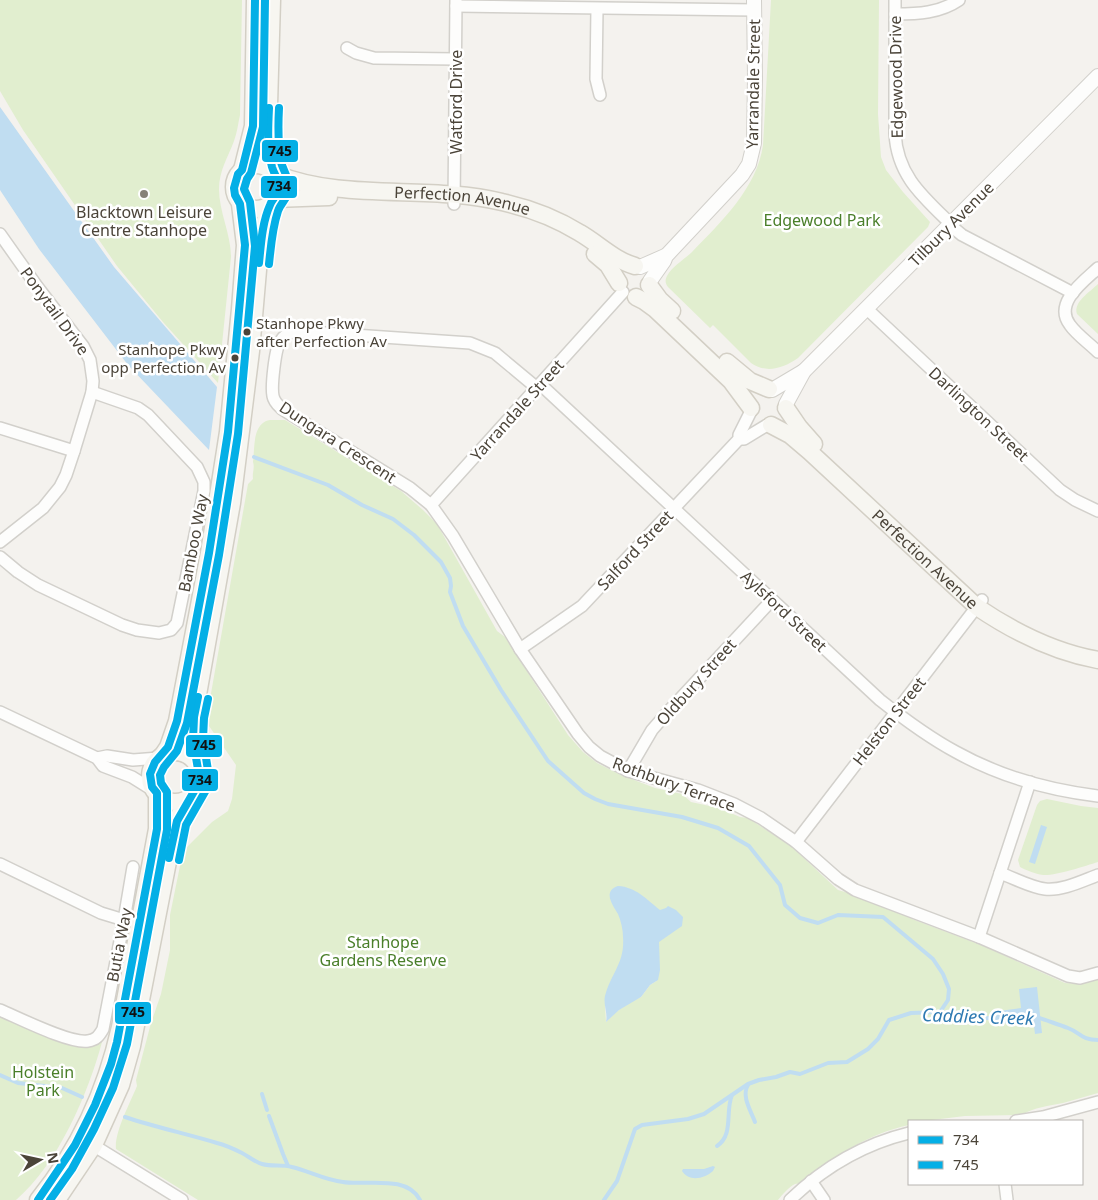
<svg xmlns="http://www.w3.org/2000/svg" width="1098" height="1200" viewBox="0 0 1098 1200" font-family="'Noto Sans',sans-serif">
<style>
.green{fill:#e1eecf;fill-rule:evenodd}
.water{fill:#c0ddf1}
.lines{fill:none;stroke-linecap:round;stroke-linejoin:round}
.stream{stroke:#c0ddf1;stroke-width:4}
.minor-casing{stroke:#d2d0cb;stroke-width:14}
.tertiary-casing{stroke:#d2d0cb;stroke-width:16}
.secondary-casing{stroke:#d3cfc5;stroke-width:19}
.minor{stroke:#fdfdfc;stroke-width:11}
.tertiary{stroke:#fdfdfc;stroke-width:14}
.secondary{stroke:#f7f6f1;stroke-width:16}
.bus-1-casing{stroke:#fff;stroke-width:11}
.bus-2-casing{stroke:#fff;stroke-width:11}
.bus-1{stroke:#04afe6;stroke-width:8}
.bus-2{stroke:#04afe6;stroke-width:8}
.poi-dot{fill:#868178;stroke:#fff;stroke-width:2}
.bus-dot{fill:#4b4439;stroke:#fff;stroke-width:2}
.labels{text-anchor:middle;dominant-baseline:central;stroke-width:5;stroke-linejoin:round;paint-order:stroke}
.bus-label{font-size:15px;fill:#4b4439;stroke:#fff;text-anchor:start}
.street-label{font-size:16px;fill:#4b4439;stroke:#fff}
.poi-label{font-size:16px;fill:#4b4439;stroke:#fff}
.park-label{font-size:16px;fill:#4a7f2a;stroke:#fff}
.water-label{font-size:18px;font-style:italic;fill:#2e7ab2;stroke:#fff}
.line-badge{stroke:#fff;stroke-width:2}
.pale-badge-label{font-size:14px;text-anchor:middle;font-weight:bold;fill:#111}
</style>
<rect width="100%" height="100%" fill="#f4f2ee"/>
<g class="green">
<path d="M0 0H242L240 115C238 124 237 133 234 141 228 157 219 171 219 189 219 212 231 234 231 257L218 383 163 322 117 266 23 130 0 91Z"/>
<path d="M771 0H879L878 114 881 157 886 170 903 192 930 222 928 227 798 358C784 368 766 374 751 363L713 325 710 328 668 287C665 283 665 280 667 276 672 266 684 260 692 252 721 222 757 188 763 145Z"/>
<path d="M1098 284V334L1077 314C1073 302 1090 292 1098 284Z"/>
<path d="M270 420H285L401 491 423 510 437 524 497 631 505 637 568 735 583 752 597 763 621 775 655 788 682 794 691 802 719 808 740 817 748 818 792 847 838 890 887 904 912 919 981 945 1065 983 1082 984 1098 979V1093C1086 1096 1075 1100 1063 1103 1049 1106 1034 1107 1022 1115L965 1116 924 1121H909V1125C868 1134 834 1156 802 1182 800 1183 797 1184 795 1184 789 1187 782 1195 778 1200H198L116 1149C114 1133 130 1103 137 1086L136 1080 151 1023 161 994 170 950V915L182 856 186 848 212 822 228 811 232 799 236 765 209 726 207 716 248 484 253 479C252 473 255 468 253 462 255 448 252 423 270 420ZM658 980 650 985 641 997 630 1002 616 1012 606 1022 605 1005Z"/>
<path d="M1047 799 1081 806 1098 808V862C1085 866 1055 876 1043 875 1035 874 1026 870 1020 867L1018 860 1037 805 1040 801Z"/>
<path d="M0 1015 38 1033 101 1040 102 1042C88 1094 58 1164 16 1200H0Z"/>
</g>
<g class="water">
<polygon points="0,107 114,267 217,387 209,450 128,365 39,249 0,190"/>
<polygon points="1041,825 1047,827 1035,864 1029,862"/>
<path d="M618 886C636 887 646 899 660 910L666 908 668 906 676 910 683 917 682 926 659 942 660 970 658 980 650 985 641 997 619 1010 606 1022C608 1013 603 1004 605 996 611 973 625 963 623 937 623 930 621 921 618 914 613 906 602 891 618 886Z"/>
<polygon points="1037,987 1042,1033 1035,1034 1034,1026 1000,1023 996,1015 999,1011 1021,1008 1019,989"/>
<path d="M713 1166 715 1167 713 1171C704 1179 689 1182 682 1171L683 1169H704Z"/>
</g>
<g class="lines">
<g class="stream">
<polyline points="254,457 328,485 362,505 393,519 414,535 441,562 450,578 451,586 450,592 463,626 501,690 548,761 584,793 595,799 608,804 682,817 718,828 749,846 780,885 785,905 800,918 818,923 838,915 883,917 933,959 943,974 949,989 948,1000 940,1012"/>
<path d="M1037 1017C1047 1021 1058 1024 1068 1028 1081 1033 1081 1040 1098 1040"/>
<polyline points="0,1075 18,1083 62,1088 82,1097"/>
<path d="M748 1085C741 1096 751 1111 755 1122"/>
<polyline points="262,1094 267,1110"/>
<polyline points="269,1116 283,1154 288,1166"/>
<path d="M125 1117C155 1127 187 1134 217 1143 225 1145 234 1149 242 1153 248 1156 255 1162 262 1164 272 1167 282 1164 292 1167 309 1171 325 1180 343 1182 365 1186 407 1174 420 1200"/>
<path d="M717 1146C734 1135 725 1111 732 1095"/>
<polyline points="604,1200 617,1181 635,1129 642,1125 688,1119 704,1114 748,1084 759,1080 776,1077 790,1072 800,1074 828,1063 847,1062 868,1049 878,1039 889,1020 911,1013 940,1012 986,1018 1000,1018"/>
</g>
<g class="minor-casing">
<g id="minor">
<path d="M895 0V133C897 175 922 196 951 224"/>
<polyline points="456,6 754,10"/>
<polyline points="597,9 596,79 600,95"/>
<path d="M895 14C918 14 940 13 959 0"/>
<polyline points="347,48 356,53 374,58 456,59"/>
<polyline points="454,204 456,0"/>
<polyline points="950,225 962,235 1073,293"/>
<polyline points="0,234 36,285 83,346 90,360 93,381 92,392 74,451 66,475 60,487 43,508 0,542"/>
<path d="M1098 268C1084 281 1053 303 1070 325 1077 335 1089 343 1098 352"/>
<polyline points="867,309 1060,490 1075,500 1098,511"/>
<path d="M540 384 880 700C904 719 928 737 956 752 999 776 1049 790 1098 796"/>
<path d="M537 388 495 353 470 343 296 331C288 333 284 335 280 342 275 349 271 387 273 396 274 402 278 405 282 409L410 488 431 505 453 536 520 649 578 734 589 747 600 756 628 771 698 790 734 804 761 818 796 842 838 879 855 890 979 937 1068 976 1080 978 1098 973"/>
<polyline points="0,428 74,451"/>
<polyline points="739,439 744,439 767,425"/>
<polyline points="431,505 623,292"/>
<polyline points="0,557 18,572 38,585 122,625 137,630 159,633 171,630 177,623 204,491 204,482 197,467 148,415 138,408 92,392"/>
<polyline points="520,649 582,606 739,439 739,435 751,411"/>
<polyline points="0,712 97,758 103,766 132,777 156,792"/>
<polyline points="97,758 107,756 133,760 159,758"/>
<polyline points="628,771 652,730 666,714 772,600"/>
<polyline points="796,842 982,600"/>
<polyline points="0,864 101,913 124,920"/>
<path d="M1000 873C1014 878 1030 887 1045 889 1062 891 1082 881 1098 875"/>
<polyline points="979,937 1030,782"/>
<path d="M0 1010C19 1018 70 1044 88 1041 96 1040 99 1036 103 1029L124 920 133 867"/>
<polyline points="1016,1121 1043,1117 1098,1102"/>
<polyline points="88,1142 182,1200"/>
<polyline points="811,1181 824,1200"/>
<polyline points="1005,1184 1007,1200"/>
<path d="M790 1200C823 1168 864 1144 909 1133"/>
</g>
</g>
<g class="tertiary-casing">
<g id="tertiary">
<polyline points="640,267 665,256"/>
<polyline points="650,281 664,261 666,256 742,175 749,164 754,143 755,77 754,0"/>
<polyline points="772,390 804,371"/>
<polyline points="786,404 804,371 1098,76"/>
</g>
</g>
<g class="secondary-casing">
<g id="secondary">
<polyline points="272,0 268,140 272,169"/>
<circle cx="256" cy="187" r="22"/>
<polyline points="242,170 253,126 255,0"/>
<path id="s1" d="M276 174C346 202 429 184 502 202 529 208 556 218 580 233 599 244 614 260 635 266"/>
<polyline points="275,199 329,197"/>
<polyline points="595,254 608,265 619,283"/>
<polyline points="649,285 660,300 672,311"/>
<polyline points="636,297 644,301 655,309 731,381 751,408"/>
<polyline points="727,362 750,381 769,389"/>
<polyline points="786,408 799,427 814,444"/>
<path id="s2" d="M771 425 790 435 810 452 977 607C1014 632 1053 652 1098 660"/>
<circle cx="175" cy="777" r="25"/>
<polyline points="162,756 168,747 177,721 209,553 228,432 240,309 245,245 240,204"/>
<polyline points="197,764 193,740 194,717 232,503 251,351 260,247 263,228 270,204"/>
<path d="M38 1200C79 1149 106 1090 120 1027L157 829V793"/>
<polyline points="57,1200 94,1145 121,1085 132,1046 174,831 180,814 191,795"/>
</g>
</g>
<use href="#minor" class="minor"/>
<use href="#tertiary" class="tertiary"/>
<use href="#secondary" class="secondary"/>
<g class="bus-1-casing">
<g id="bus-1">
<path d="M259 263C261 244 262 223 270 205 272 199 278 195 279 188 279 180 274 174 272 167 267 147 268 128 269 108"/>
<polyline points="169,858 177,821 200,781 193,740 194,717 198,697"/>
<polyline points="38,1200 75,1145 95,1105 111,1064 117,1042 157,829 157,793 152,787 150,774 155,762 168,747 177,721 209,553 228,432 245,245 240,204 235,195 234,188 238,174 242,170 253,126 255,0"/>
</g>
</g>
<g class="bus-2-casing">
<g id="bus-2">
<path d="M269 264C271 246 272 229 278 211 281 202 289 198 289 187 289 178 283 170 281 162 278 144 278 126 279 108"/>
<polyline points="179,860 186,825 210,783 203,739 204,718 208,699"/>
<polyline points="50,1200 72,1169 94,1129 113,1088 127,1044 167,830 167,792 161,783 160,775 164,767 177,751 187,723 219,555 238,434 255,246 250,202 244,189 247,179 251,173 263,127 265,0"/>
</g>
</g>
<use href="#bus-1" class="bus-1"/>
<use href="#bus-2" class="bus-2"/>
</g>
<circle class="poi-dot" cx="144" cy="194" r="5"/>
<g class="bus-dot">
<circle cx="247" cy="332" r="4.5"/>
<circle cx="235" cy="358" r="4.5"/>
</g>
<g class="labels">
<g class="bus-label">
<text x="256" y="323">Stanhope Pkwy<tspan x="256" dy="18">after Perfection Av</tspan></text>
<text x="226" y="349" text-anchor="end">Stanhope Pkwy<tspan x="226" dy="18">opp Perfection Av</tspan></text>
</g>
<g class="street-label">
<text transform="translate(896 77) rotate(-91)">Edgewood Drive</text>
<text transform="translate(753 84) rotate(-89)">Yarrandale Street</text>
<text transform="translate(456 102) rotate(-90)">Watford Drive</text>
<text stroke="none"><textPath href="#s1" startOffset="189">Perfection Avenue</textPath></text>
<text transform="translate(951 224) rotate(-45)">Tilbury Avenue</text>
<text transform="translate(55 311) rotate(54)">Ponytail Drive</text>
<text transform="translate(517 410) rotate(-48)">Yarrandale Street</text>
<text transform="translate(979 414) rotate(43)">Darlington Street</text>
<text transform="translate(338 442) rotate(33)">Dungara Crescent</text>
<text transform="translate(193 543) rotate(-79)">Bamboo Way</text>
<text transform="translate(635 550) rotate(-47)">Salford Street</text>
<text stroke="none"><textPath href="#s2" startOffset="205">Perfection Avenue</textPath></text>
<text transform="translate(784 611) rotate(43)">Aylsford Street</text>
<text transform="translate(696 682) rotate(-48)">Oldbury Street</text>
<text transform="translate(889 721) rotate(-52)">Helston Street</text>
<text transform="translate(674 784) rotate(20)">Rothbury Terrace</text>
<text transform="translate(119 945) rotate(-79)">Butia Way</text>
</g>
<g class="poi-label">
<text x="144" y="212">Blacktown Leisure<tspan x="144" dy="18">Centre Stanhope</tspan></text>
</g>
<g class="park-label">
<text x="822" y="220">Edgewood Park</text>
<text x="383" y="942">Stanhope<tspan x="383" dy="18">Gardens Reserve</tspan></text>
<text x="43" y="1072">Holstein<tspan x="43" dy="18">Park</tspan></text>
</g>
<g class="water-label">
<text transform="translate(978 1016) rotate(2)">Caddies Creek</text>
</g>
</g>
<g class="line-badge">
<rect x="261" y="139" width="38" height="24" rx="5" fill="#04afe6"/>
<rect x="260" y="175" width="38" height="24" rx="5" fill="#04afe6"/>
<rect x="185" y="734" width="38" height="24" rx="5" fill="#04afe6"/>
<rect x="181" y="768" width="38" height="24" rx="5" fill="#04afe6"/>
<rect x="114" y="1001" width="38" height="24" rx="5" fill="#04afe6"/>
</g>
<g class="pale-badge-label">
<text x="280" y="156">745</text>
<text x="279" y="191">734</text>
<text x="204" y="750">745</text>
<text x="200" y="785">734</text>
<text x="133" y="1017">745</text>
</g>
<rect x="908" y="1120" width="175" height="65" fill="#ffffff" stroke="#b7b4b0"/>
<rect x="918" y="1136" width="25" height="8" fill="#04afe6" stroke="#b7b4b0"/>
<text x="953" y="1145" font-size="15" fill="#4b4439">734</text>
<rect x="918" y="1161" width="25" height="8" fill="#04afe6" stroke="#b7b4b0"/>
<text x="953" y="1170" font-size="15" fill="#4b4439">745</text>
<g transform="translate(40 1160) rotate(81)" stroke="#ffffff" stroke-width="4" paint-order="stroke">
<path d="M0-4L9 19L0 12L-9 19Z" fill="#4b4439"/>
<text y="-8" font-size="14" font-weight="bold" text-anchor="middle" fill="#4b4439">N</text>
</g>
</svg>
